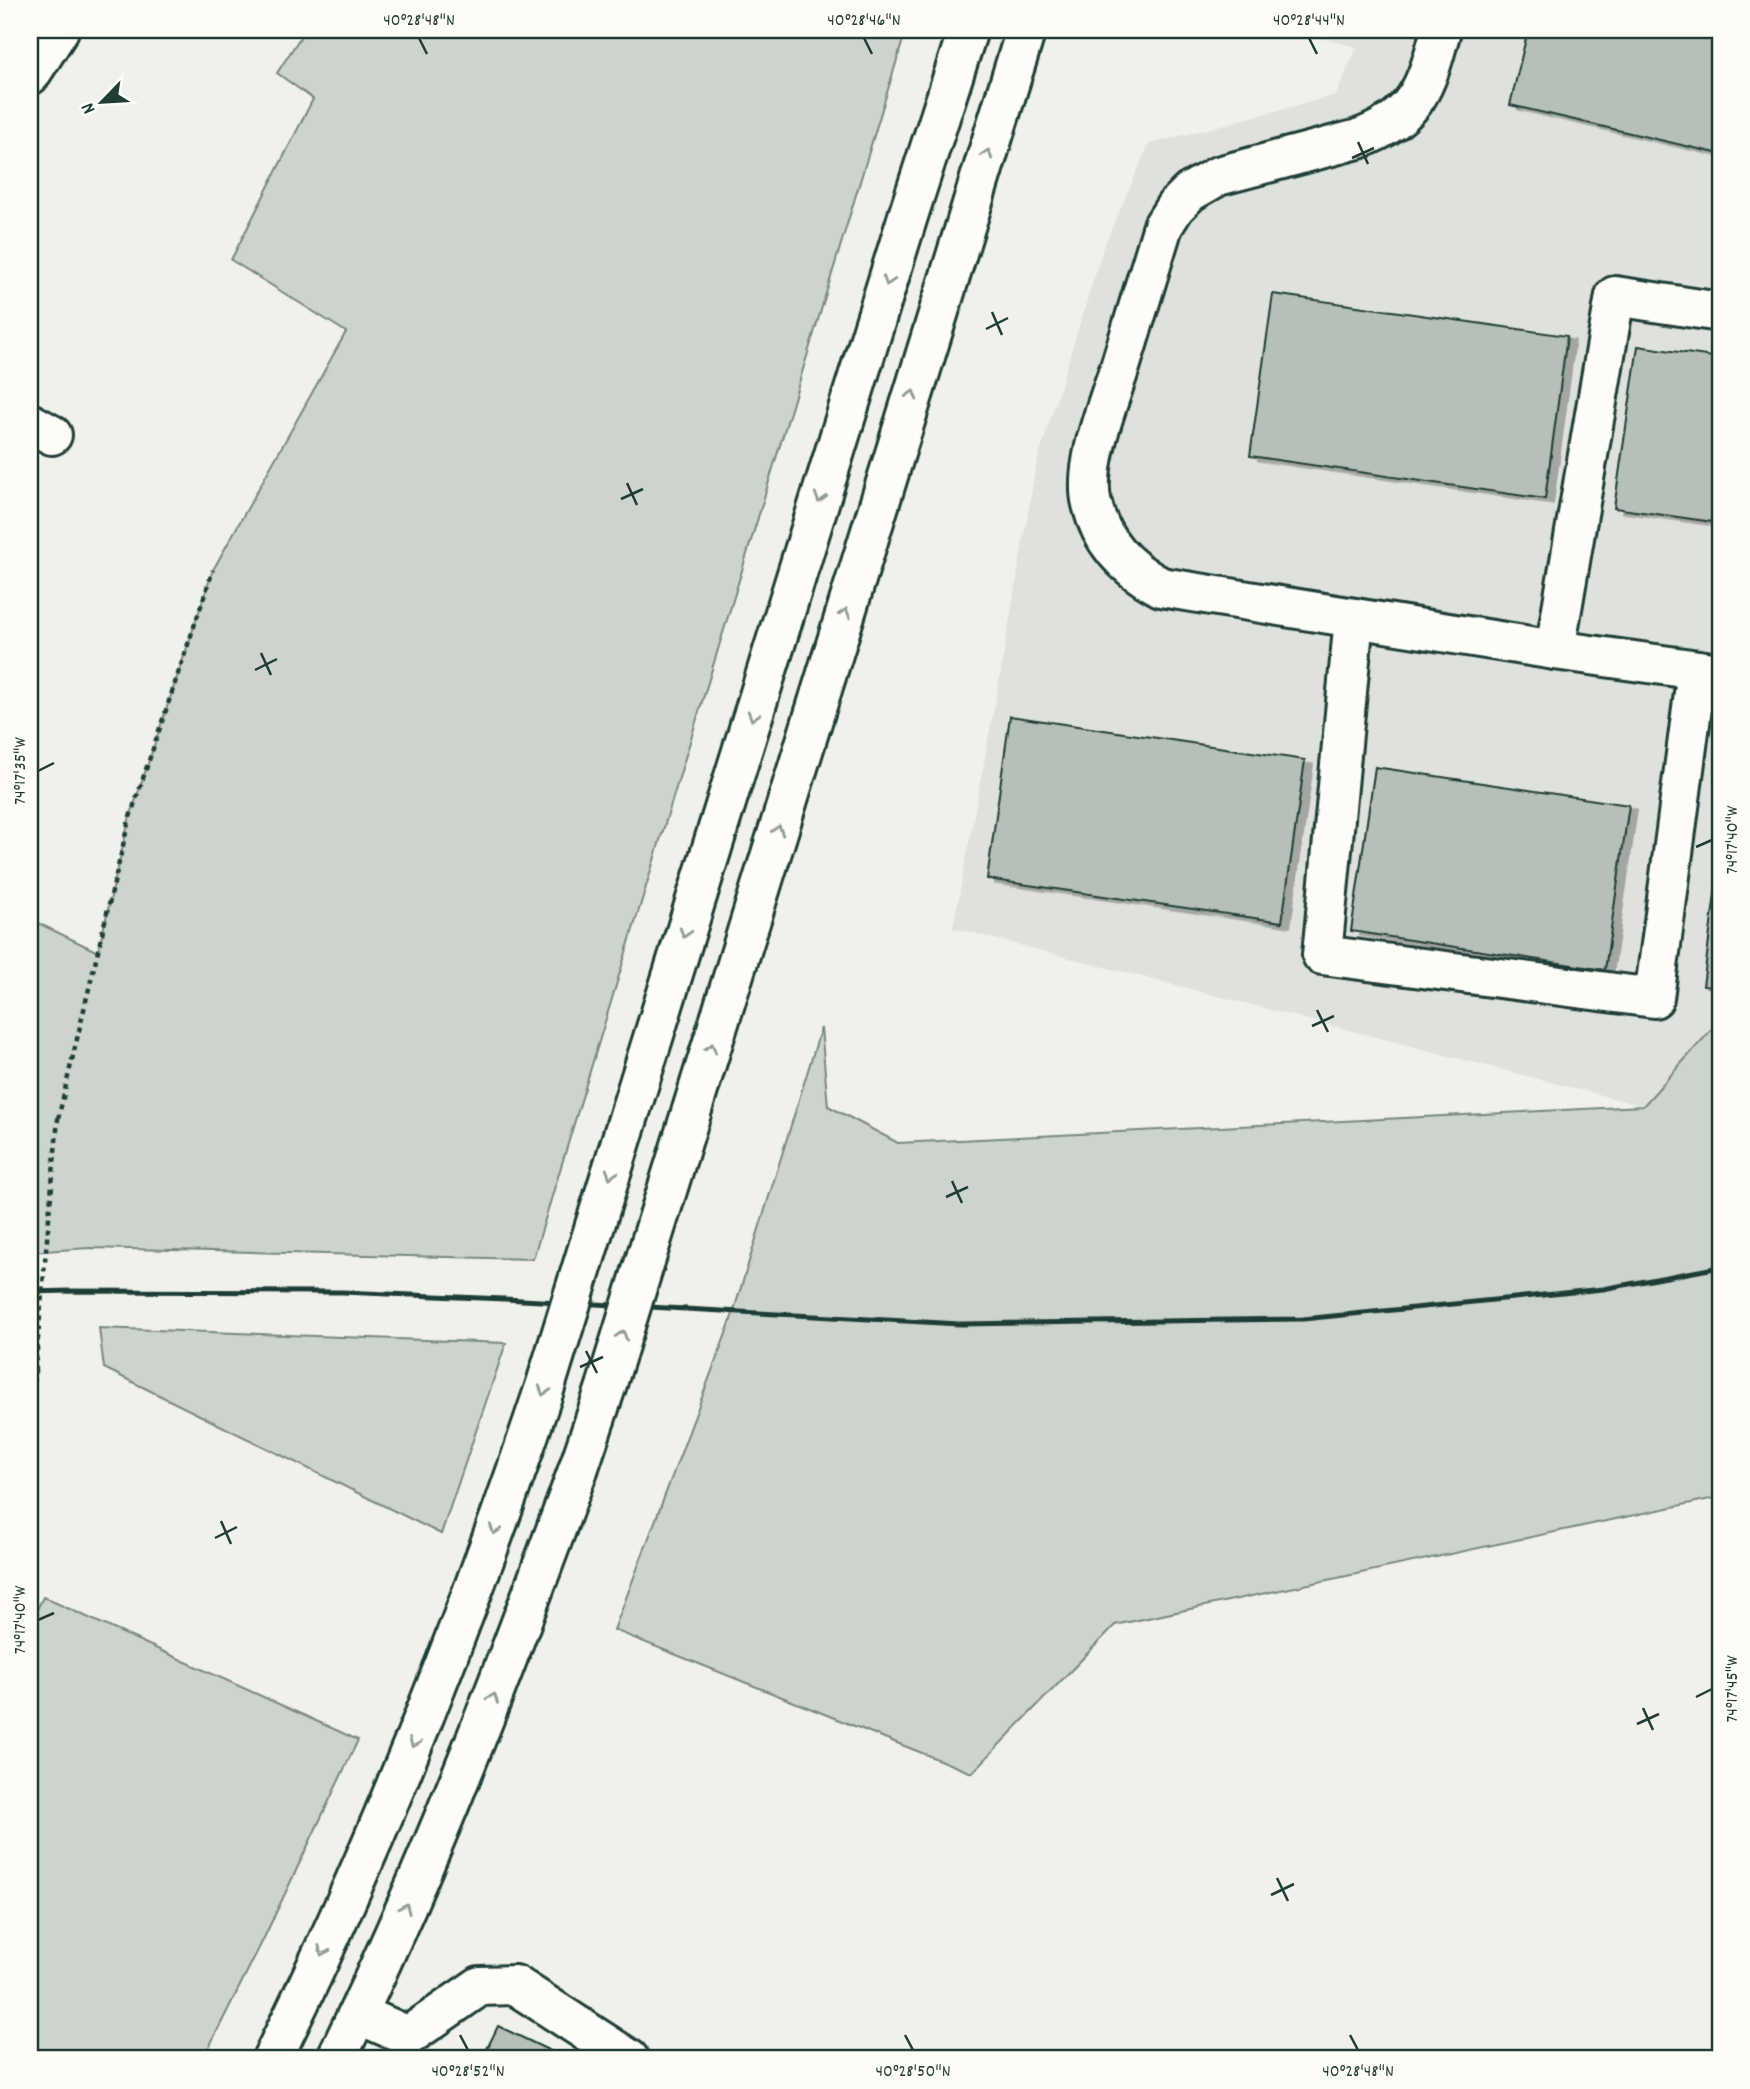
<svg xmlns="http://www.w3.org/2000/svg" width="1750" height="2089" viewBox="0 0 1750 2089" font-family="Dekko,sans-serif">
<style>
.built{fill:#dfe2dc}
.green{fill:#cdd3cd;stroke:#768880;stroke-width:2}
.building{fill:#b6bfb8;stroke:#1f3d34;stroke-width:2;filter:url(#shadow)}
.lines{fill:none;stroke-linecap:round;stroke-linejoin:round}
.minor-casing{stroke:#1f3d34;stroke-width:44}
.highway-casing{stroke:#1f3d34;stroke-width:44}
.path{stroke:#1f3d34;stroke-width:4.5;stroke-dasharray:5 5;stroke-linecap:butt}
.minor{stroke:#fdfcf7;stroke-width:38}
.highway{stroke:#fdfcf7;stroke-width:38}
.rail{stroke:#1f3d34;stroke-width:5}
.highway-bridge-casing{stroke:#1f3d34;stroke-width:44;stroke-linecap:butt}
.path-bridge{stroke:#1f3d34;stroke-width:4.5;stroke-dasharray:5 5;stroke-linecap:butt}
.highway-bridge{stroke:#fdfcf7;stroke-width:38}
.oneway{stroke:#8e9c96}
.ticks{fill:none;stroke:#1f3d34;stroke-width:2.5}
.neatline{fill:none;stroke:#1f3d34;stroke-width:2.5}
.ticks-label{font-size:18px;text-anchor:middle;fill:#1f3d34}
</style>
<defs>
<filter id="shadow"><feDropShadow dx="8" dy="4.5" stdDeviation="0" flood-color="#0004"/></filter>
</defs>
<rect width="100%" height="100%" fill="#f0f1eb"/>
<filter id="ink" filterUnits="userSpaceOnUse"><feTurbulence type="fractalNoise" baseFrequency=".0143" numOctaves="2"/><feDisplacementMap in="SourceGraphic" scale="14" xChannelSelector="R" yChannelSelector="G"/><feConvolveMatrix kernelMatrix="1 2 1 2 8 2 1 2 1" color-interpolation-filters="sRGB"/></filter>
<g filter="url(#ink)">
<polygon class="built" points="1288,30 1720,30 1720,1030 1711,1029 1643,1106 953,928 998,687 1036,466 1103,248 1149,144 1336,95 1357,47"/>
<g class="green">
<polygon points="305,30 906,30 533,1259 89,1248 30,1252 30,919 98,952 129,820 213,570 346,332 231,260 313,99 277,73"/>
<polygon points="821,1028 828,1106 898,1143 1643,1106 1712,1029 1720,1030 1720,1497 1115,1625 972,1773 614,1630 730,1323"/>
<polygon points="99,1328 506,1343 441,1534 104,1368"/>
<polygon points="43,1597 358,1740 262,1942 203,2059 30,2059 30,1624"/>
</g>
<g class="building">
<polygon points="1528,30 1720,30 1720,154 1510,105"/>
<polygon points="1273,294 1567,336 1545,499 1250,456"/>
<polygon points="1638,346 1720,358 1720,523 1614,508"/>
<polygon points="1010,716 1305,760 1282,922 987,879"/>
<polygon points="1375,767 1629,805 1605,970 1351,931"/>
<polygon points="1720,856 1720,988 1703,986"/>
<polygon points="498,2026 567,2059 482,2059"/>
</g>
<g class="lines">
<g class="minor-casing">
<g id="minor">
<path d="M1441 30C1426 86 1417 118 1358 139L1218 176 1190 192 1175 207 1163 226C1149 272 1135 318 1121 364 1109 401 1082 466 1092 504 1101 542 1127 569 1161 587L1555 650 1720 673"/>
<polyline points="30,75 59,30"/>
<polyline points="30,423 52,435"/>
<polyline points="1354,618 1322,955 1654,998 1697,670"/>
<polyline points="1555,650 1615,296 1720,312"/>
<polyline points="358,2014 408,2036"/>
<polyline points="408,2036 480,1986 515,1985 629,2059"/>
</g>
</g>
<g class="highway-casing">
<g id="highway">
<polyline points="631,1109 908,216 968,30"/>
<polyline points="691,1113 1026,30"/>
<path d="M272 2059C367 1867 447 1668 518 1466"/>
<path d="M336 2059C429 1868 505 1669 578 1470"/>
</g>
</g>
<g class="path">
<polyline points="58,1119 129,820 213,570"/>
<polyline points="30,1403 35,1371"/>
</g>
<use href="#minor" class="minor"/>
<use href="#highway" class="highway"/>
<polyline class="rail" points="30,1292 70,1291 342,1292 504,1299 960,1324 1303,1319 1603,1289 1720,1267"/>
<g class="highway-bridge-casing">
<g id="highway-bridge">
<polyline points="518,1466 545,1387 631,1109"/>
<polyline points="578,1470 606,1387 691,1113"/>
</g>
</g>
<polyline class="path-bridge" points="35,1371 58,1119"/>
<use href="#highway-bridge" class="highway-bridge"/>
</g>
<defs><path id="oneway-chevron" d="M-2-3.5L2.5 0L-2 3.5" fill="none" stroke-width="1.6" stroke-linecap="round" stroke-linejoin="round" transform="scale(1.75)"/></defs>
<g class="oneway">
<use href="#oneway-chevron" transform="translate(987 154) rotate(-73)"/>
<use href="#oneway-chevron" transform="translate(888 281) rotate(107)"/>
<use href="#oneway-chevron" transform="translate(912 395) rotate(-73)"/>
<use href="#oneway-chevron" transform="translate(820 498) rotate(107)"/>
<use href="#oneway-chevron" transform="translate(845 613) rotate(-73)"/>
<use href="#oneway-chevron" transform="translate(753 716) rotate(107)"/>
<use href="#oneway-chevron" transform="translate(778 830) rotate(-73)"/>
<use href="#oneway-chevron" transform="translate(685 933) rotate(107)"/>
<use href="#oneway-chevron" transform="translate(711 1048) rotate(-73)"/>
<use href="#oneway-chevron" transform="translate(611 1174) rotate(107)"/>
<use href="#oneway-chevron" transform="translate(622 1335) rotate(-73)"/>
<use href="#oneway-chevron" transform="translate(544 1391) rotate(108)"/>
<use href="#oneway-chevron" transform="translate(495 1530) rotate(109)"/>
<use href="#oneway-chevron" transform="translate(493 1698) rotate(-69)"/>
<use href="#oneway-chevron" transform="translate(414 1743) rotate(112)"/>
<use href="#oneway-chevron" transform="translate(405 1908) rotate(-66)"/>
<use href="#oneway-chevron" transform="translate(323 1951) rotate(114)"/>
</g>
</g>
<path class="ticks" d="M419 38 427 54M864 38 872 54M1309 38 1317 54M1358 142 1368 164M1352 158 1374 148M992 312 1002 335M986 329 1008 318M627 483 637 505M621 499 643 489M261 653 271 675M255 670 277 659M38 771 54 763M1696 847 1712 840M1317 1010 1328 1032M1312 1026 1334 1016M952 1181 962 1203M946 1197 968 1187M586 1351 597 1373M580 1367 603 1357M221 1521 231 1544M215 1538 237 1527M38 1620 54 1613M1696 1697 1712 1689M1643 1708 1653 1730M1637 1724 1659 1714M1277 1878 1288 1901M1271 1895 1294 1884M460 2035 468 2050M905 2035 913 2050M1350 2035 1358 2050"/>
<rect width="1750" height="2089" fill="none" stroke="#fdfcf7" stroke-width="77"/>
<g transform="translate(102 102) rotate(245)" stroke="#fdfcf7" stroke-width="5" paint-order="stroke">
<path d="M0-5L12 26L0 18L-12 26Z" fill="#1f3d34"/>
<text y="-10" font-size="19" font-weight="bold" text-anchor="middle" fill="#1f3d34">N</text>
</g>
<rect x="38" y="38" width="1674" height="2012" class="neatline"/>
<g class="ticks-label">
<text x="419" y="25">40°28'48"N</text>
<text x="864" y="25">40°28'46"N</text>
<text x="1309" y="25">40°28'44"N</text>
<text transform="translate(19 771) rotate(-90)" y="6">74°17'35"W</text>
<text transform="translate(1731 840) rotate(-90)" y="6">74°17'40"W</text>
<text transform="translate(19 1620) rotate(-90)" y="6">74°17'40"W</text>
<text transform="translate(1731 1689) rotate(-90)" y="6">74°17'45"W</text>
<text x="468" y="2076">40°28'52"N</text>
<text x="913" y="2076">40°28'50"N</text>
<text x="1358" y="2076">40°28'48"N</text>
</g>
</svg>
